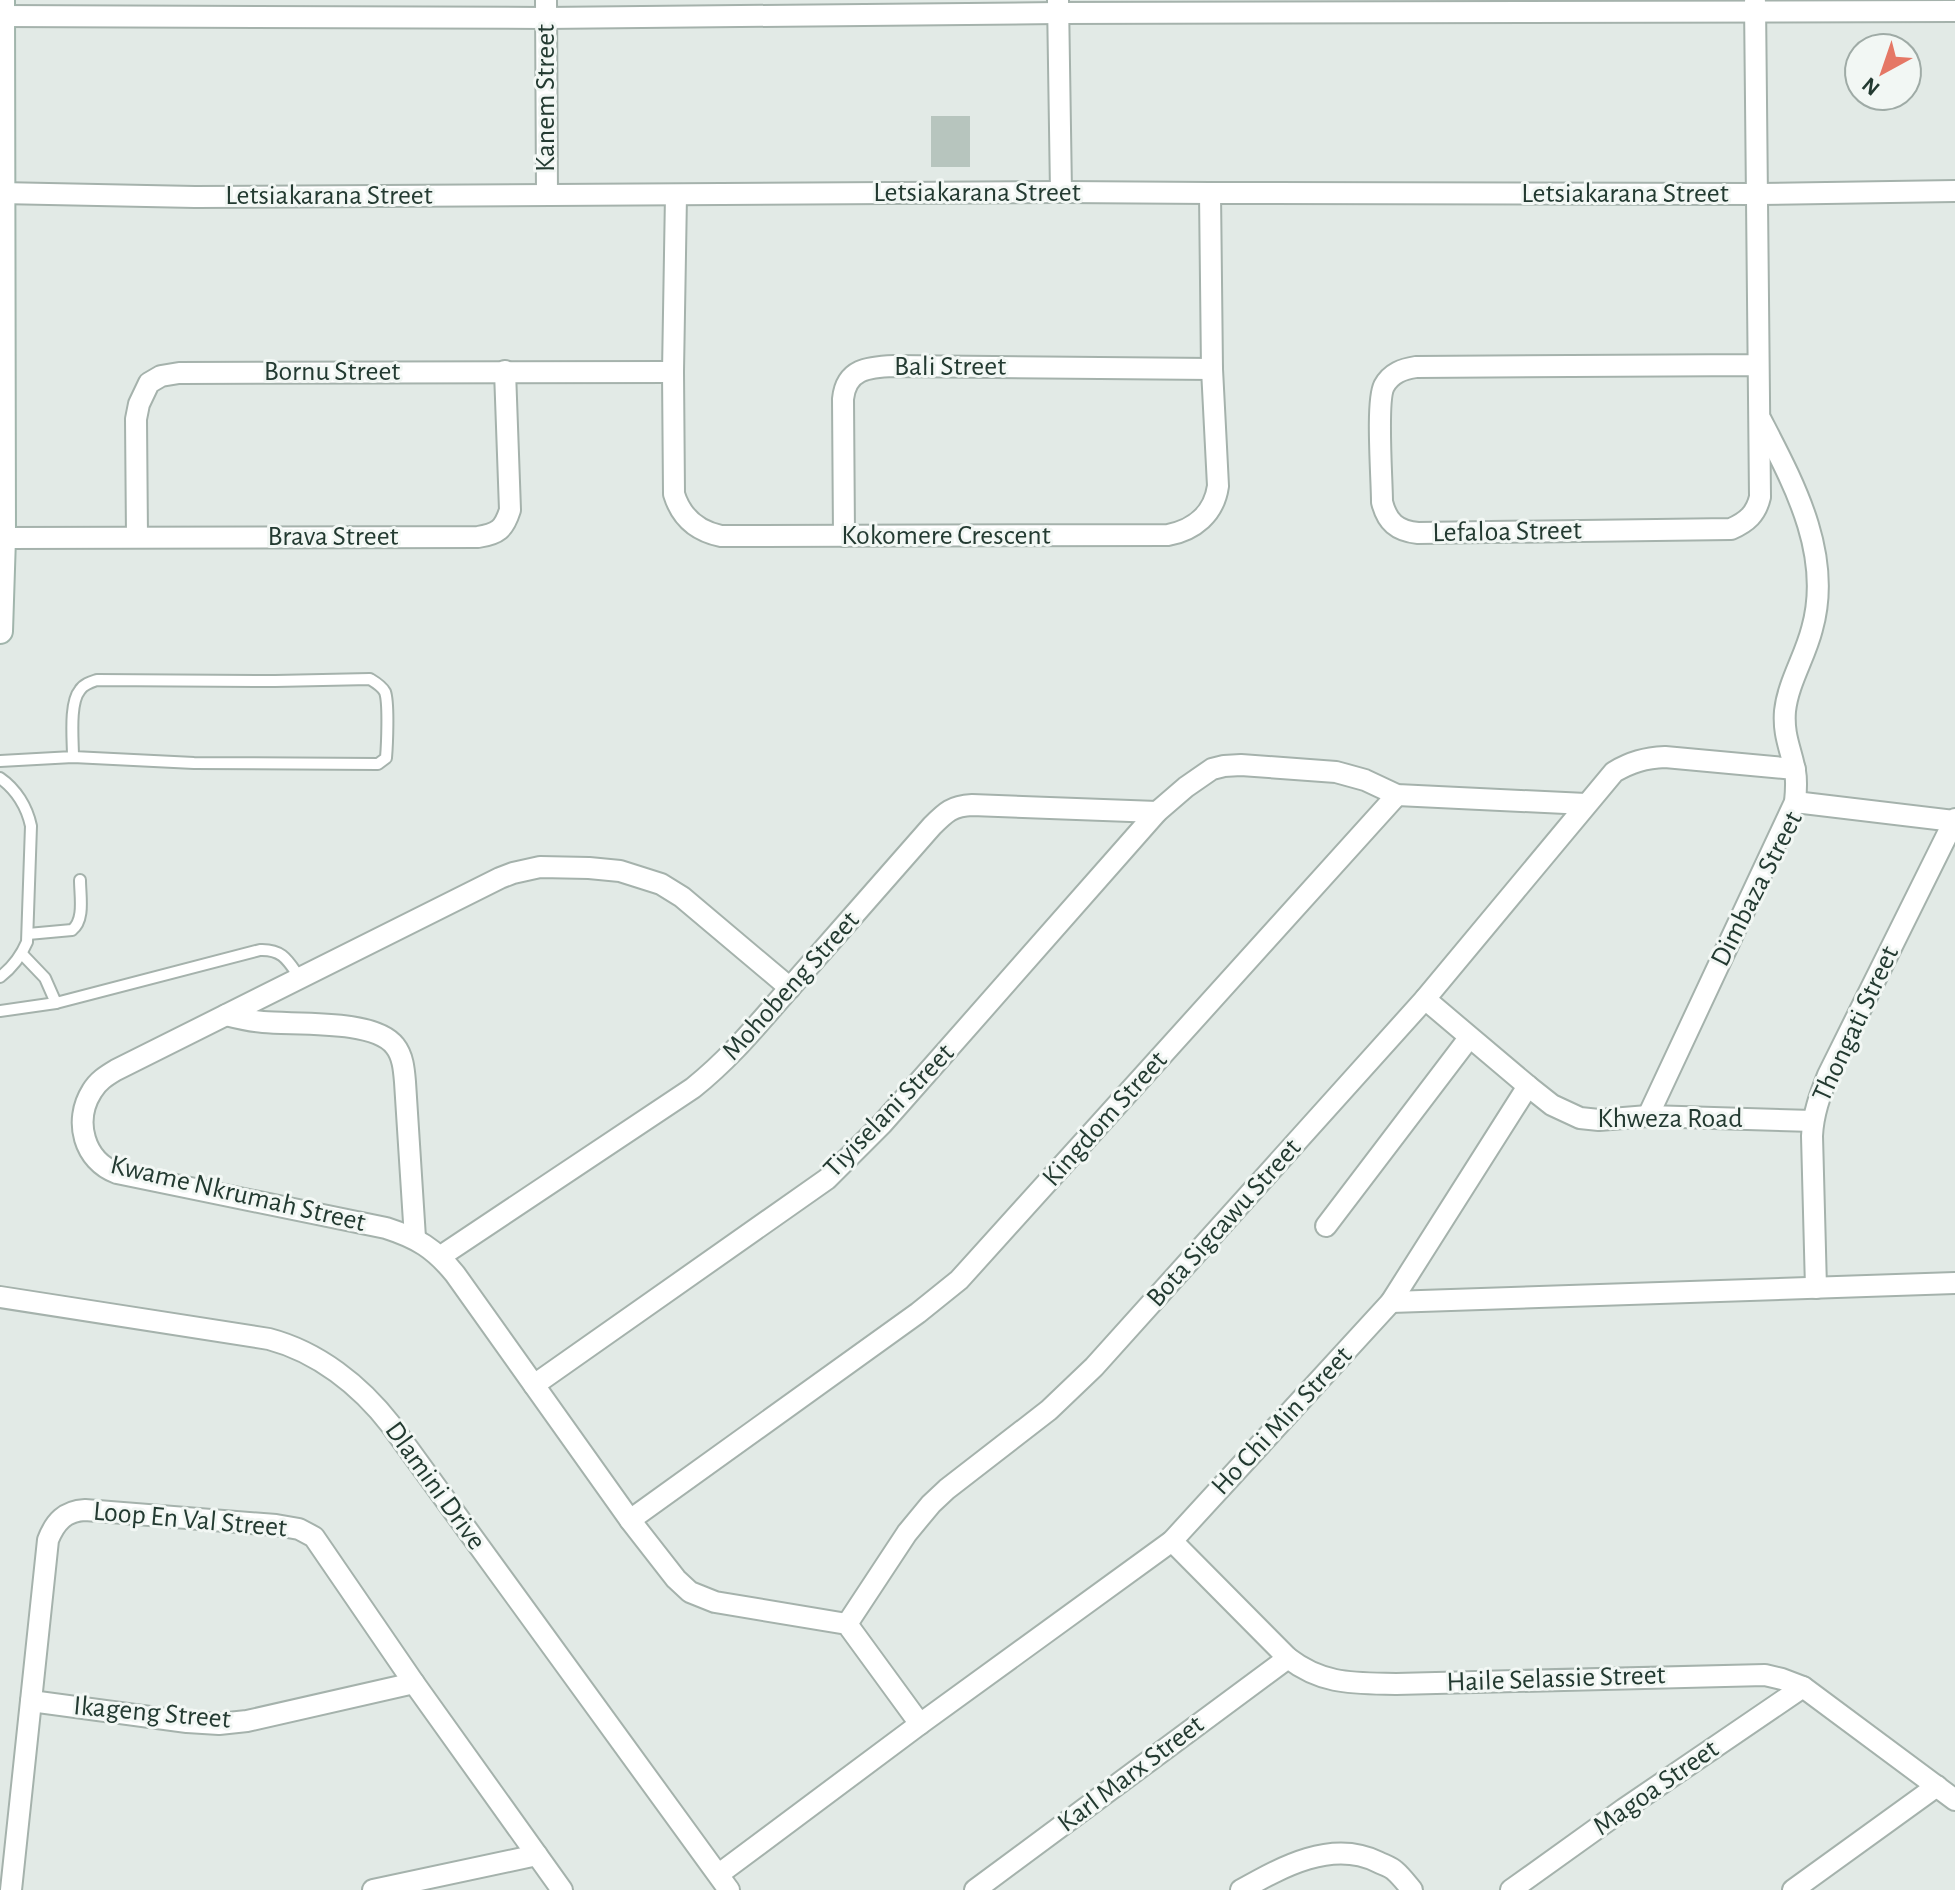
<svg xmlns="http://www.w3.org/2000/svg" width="1955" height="1890" viewBox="0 0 1955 1890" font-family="'Alegreya Sans',sans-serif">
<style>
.building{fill:#b7c5be}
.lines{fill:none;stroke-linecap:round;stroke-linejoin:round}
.lane-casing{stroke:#a5b2ac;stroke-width:14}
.street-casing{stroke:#a5b2ac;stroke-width:24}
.secondary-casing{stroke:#a1b5ac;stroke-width:28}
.lane{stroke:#fff;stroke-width:10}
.street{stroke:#fff;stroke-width:20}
.secondary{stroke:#fff;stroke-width:24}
.labels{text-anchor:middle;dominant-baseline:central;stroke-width:6;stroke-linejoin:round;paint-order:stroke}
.street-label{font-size:28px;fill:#233a31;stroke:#f2f7f4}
</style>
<rect width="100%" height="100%" fill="#e2eae6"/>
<rect class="building" x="931" y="116" width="39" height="51"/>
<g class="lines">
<g class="lane-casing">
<g id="lane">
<path d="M0 761 73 757 194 763 378 764 386 758C387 746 389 703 385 692 382 686 375 682 370 679L275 681 97 680C91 682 84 684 80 690 69 703 73 740 73 757"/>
<path d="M0 778C16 789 27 807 31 826L27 942C21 956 13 967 0 977"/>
<path d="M28 934 72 930C85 920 80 896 80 880"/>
<polyline points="22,954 45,978 56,1003"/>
<path d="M0 1011 56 1003 260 950C283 949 288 961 300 978"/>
</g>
</g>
<g class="street-casing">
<g id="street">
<polyline points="546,0 547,195"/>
<polyline points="1058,0 1061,192"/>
<path d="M1755 2 1760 497C1756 514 1747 522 1731 529L1418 533C1397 531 1387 522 1382 502 1382 479 1376 402 1384 386 1391 373 1403 369 1416 367L1758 365"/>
<polyline points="0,16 545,18 1058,13 1955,11"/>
<polyline points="0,193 195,197 1061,192 1210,193 1758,194 1955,191"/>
<path d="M676 195 673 372 674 494C681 517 697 531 721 536L1168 535C1194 530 1214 514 1218 486L1212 369 1210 193"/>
<path d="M844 536 843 399C846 369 868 367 894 366L1212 369"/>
<polyline points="137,537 136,419 139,404 149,383 161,376 179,373 673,372"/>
<path d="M3 538 478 537C498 534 504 529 510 510L505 371"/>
<polyline points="1795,802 1954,821"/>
<path d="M790 988 682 897 661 884 620 871 589 868 540 867 513 873 500 878 116 1070C106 1076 98 1081 92 1091 73 1121 84 1161 117 1173L386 1228C417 1238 434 1248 455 1274L630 1520 676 1579 690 1592 715 1602 847 1624 920 1724"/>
<polyline points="1425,999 1528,1086 1552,1105 1580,1118 1599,1120 1648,1116 1813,1121"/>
<path d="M226 1015C238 1018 250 1021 263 1022 296 1025 375 1019 395 1046 403 1056 404 1070 405 1082L415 1238"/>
<path d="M1648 1116 1795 802C1796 792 1797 781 1795 771 1791 749 1783 736 1785 711 1788 683 1805 657 1812 629 1833 555 1794 484 1761 420"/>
<polyline points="1326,1226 1469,1038"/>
<path d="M441 1256 693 1088C735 1054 760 1021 795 982 841 930 886 878 932 826 946 812 952 806 972 805L1157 812"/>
<path d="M1816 1288 1812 1136C1813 1114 1820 1095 1828 1075L1955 819"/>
<path d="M0 1297 269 1339C318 1352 360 1385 391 1425L729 1890"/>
<polyline points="1391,1302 1955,1283"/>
<polyline points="534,1385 827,1179 882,1124 1157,812 1186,787 1212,769 1224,766 1241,765 1336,772 1365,780 1397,795 1586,804"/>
<polyline points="630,1520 918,1313 959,1280 1397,795"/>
<path d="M1172 1541 1288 1658C1323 1685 1354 1683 1396 1684L1765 1675 1782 1679 1803 1687 1955 1800"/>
<path d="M847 1624 907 1533 931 1504 947 1489 1049 1410 1094 1367 1425 999 1614 772C1631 762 1645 758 1665 757L1795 769"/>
<polyline points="31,1701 187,1722 219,1724 247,1721 414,1683"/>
<polyline points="719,1874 920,1724 1172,1541 1391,1302 1528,1086"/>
<path d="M11 1890 48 1540C55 1522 65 1511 85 1510L276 1525 299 1529 314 1537 414 1683 562 1890"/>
<polyline points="373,1890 537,1855"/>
<polyline points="975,1890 1288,1658"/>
<path d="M1241 1890C1282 1867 1332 1839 1378 1862 1384 1865 1391 1867 1395 1871 1401 1876 1407 1884 1412 1890"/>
<polyline points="1511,1890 1624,1809 1803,1687"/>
<polyline points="1793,1890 1937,1786"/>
</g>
</g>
<g class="secondary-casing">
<polyline id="secondary" points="0,631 3,538 2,0"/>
</g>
<use href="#lane" class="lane"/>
<use href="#street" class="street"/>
<use href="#secondary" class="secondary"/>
</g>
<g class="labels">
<g class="street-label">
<text transform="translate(546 98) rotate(-90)">Kanem Street</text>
<text x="977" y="193">Letsiakarana Street</text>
<text x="1625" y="194">Letsiakarana Street</text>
<text x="329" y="196">Letsiakarana Street</text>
<text x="950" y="367">Bali Street</text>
<text x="332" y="372">Bornu Street</text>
<text transform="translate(1507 532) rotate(-1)">Lefaloa Street</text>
<text x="946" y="536">Kokomere Crescent</text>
<text x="333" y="537">Brava Street</text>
<text transform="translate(1757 889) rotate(-63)">Dimbaza Street</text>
<text transform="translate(791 986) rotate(-48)">Mohobeng Street</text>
<text transform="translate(1856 1024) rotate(-65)">Thongati Street</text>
<text transform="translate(889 1111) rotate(-46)">Tiyiselani Street</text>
<text transform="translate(1105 1119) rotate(-48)">Kingdom Street</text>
<text x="1670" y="1119">Khweza Road</text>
<text transform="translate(238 1194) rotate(13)">Kwame Nkrumah Street</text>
<text transform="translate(1224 1223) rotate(-48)">Bota Sigcawu Street</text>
<text transform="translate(1282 1421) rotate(-47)">Ho Chi Min Street</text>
<text transform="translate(435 1486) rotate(54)">Dlamini Drive</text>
<text transform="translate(190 1520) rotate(5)">Loop En Val Street</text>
<text transform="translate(1556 1679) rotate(-2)">Haile Selassie Street</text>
<text transform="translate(152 1713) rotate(5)">Ikageng Street</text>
<text transform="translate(1131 1774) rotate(-37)">Karl Marx Street</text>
<text transform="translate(1656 1788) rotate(-35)">Magoa Street</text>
</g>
</g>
<g transform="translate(1883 72) rotate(220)"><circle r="38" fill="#f2f7f4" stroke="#9faba6" stroke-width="2"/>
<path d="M0-6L14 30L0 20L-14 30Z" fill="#e57765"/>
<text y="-12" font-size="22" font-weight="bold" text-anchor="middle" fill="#233a31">N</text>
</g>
</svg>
